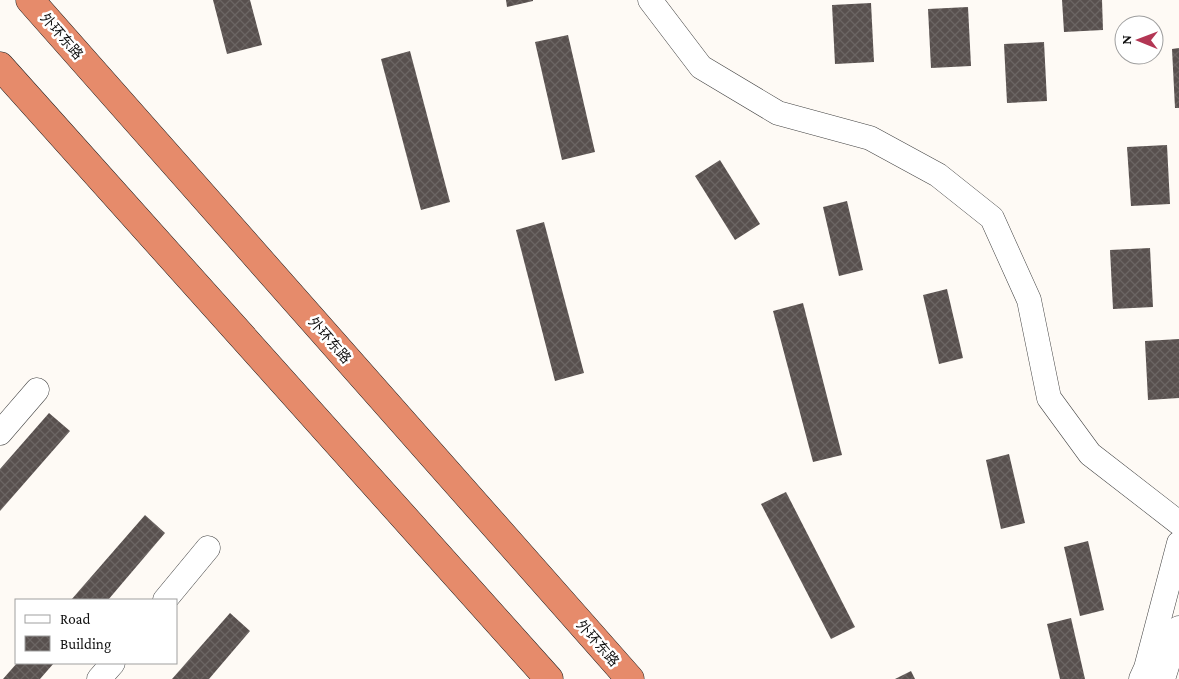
<svg xmlns="http://www.w3.org/2000/svg" width="1179" height="679" viewBox="0 0 1179 679" font-family="'Crimson Pro','Noto Sans SC',serif">
<style>
.building{fill:url(#building-cross-hatch)}
.lines{fill:none;stroke-linecap:round;stroke-linejoin:round}
.minor-casing{stroke:#434343;stroke-width:25}
.highway-casing{stroke:#212121;stroke-width:29}
.minor{stroke:#fff;stroke-width:24}
.highway{stroke:#e68b6b;stroke-width:28}
.labels{text-anchor:middle;dominant-baseline:central;stroke-width:5;stroke-linejoin:round;paint-order:stroke}
.street-label{font-size:14px;fill:#101010;stroke:#fff}
</style>
<defs>
<pattern id="building-cross-hatch" width="8" height="8" patternUnits="userSpaceOnUse" patternTransform="scale(1.25)"><rect width="8" height="8" fill="#58504e"/><path d="M0 0l8 8M0 8l8-8" fill="none" stroke="#6b6563"/></pattern>
</defs>
<rect width="100%" height="100%" fill="#fefaf5"/>
<g class="building">
<polygon points="213,0 250,0 262,45 227,54"/>
<polygon points="506,0 533,0 533,1 507,7"/>
<polygon points="1062,0 1102,0 1103,30 1064,32"/>
<polygon points="871,3 874,62 835,64 832,5"/>
<polygon points="968,7 971,66 931,68 928,9"/>
<polygon points="568,35 595,152 562,160 535,42"/>
<polygon points="1044,42 1047,101 1007,103 1004,44"/>
<polygon points="1179,48 1179,108 1175,108 1172,49"/>
<polygon points="410,51 450,202 421,210 381,59"/>
<polygon points="1167,145 1170,204 1131,206 1127,147"/>
<polygon points="720,160 760,224 735,240 695,176"/>
<polygon points="847,201 863,270 839,276 823,207"/>
<polygon points="544,222 584,373 555,381 516,230"/>
<polygon points="1150,248 1153,307 1113,309 1110,250"/>
<polygon points="947,289 963,358 939,364 923,295"/>
<polygon points="803,303 842,455 813,462 773,311"/>
<polygon points="1179,339 1179,398 1148,400 1145,341"/>
<polygon points="49,413 70,431 0,511 0,469"/>
<polygon points="1009,454 1025,523 1001,529 986,460"/>
<polygon points="786,492 855,627 831,639 761,504"/>
<polygon points="145,515 165,533 108,600 71,600"/>
<polygon points="1088,541 1104,610 1080,616 1064,547"/>
<polygon points="230,613 250,631 209,679 172,679"/>
<polygon points="1071,618 1085,679 1060,679 1047,624"/>
<polygon points="17,663 54,663 40,679 3,679"/>
<polygon points="911,671 915,679 895,679"/>
</g>
<g class="lines">
<g class="minor-casing">
<g id="minor">
<polyline points="650,0 701,67 778,113 870,138 938,175 992,218 1029,300 1049,398 1090,454 1179,523"/>
<polyline points="0,433 37,390"/>
<polyline points="165,600 208,548"/>
<polyline points="99,679 113,663"/>
<polyline points="1141,679 1146,668 1179,543"/>
<polyline points="1163,679 1179,628"/>
</g>
</g>
<g class="highway-casing">
<g id="highway">
<polyline points="30,0 630,679"/>
<polyline points="0,66 549,679"/>
</g>
</g>
<use href="#minor" class="minor"/>
<use href="#highway" class="highway"/>
</g>
<g class="labels">
<g class="street-label">
<text transform="translate(62 36) rotate(49)">外环东路</text>
<text transform="translate(330 340) rotate(49)">外环东路</text>
<text transform="translate(598 643) rotate(49)">外环东路</text>
</g>
</g>
<rect x="15" y="599" width="162" height="65" fill="#ffffff" stroke="#9f9f9f"/>
<rect x="25" y="615" width="25" height="8" fill="#ffffff" stroke="#9f9f9f"/>
<text x="60" y="624" font-size="15" fill="#101010">Road</text>
<rect x="25" y="636" width="25" height="15" fill="url(#building-cross-hatch)" stroke="#9f9f9f"/>
<text x="60" y="649" font-size="15" fill="#101010">Building</text>
<g transform="translate(1139 40) rotate(271)"><circle r="24" fill="#ffffff" stroke="#9f9f9f"/>
<path d="M0-4L9 19L0 12L-9 19Z" fill="#b33654"/>
<text y="-8" font-size="14" font-weight="bold" text-anchor="middle" fill="#101010">N</text>
</g>
</svg>
